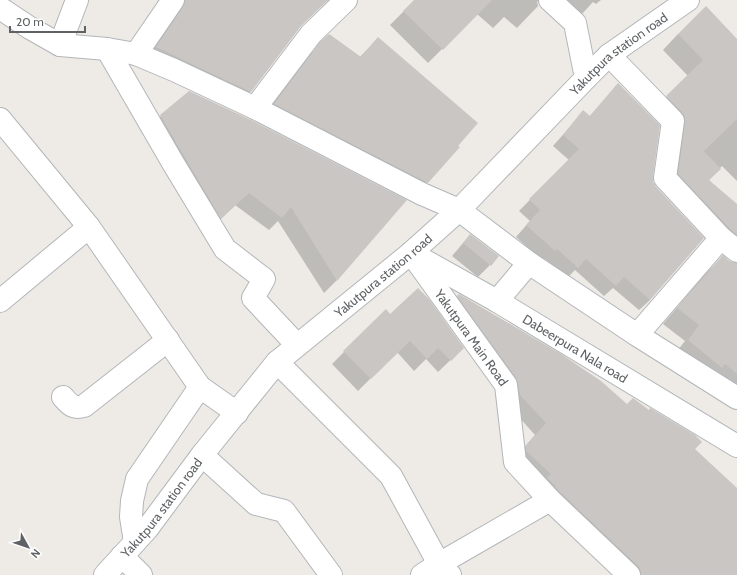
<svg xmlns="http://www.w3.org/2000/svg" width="737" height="575" viewBox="0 0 737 575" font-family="Cabin,sans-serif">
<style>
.shadow{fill:#0003}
.building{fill:#cac6c3}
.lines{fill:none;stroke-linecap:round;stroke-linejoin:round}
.street-casing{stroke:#b3b6b9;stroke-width:24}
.secondary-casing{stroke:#b2b6b9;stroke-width:24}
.street{stroke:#fff;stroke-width:22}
.secondary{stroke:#fff;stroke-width:22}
.labels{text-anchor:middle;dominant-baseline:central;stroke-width:3.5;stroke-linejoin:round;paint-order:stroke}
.street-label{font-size:13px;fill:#5e6264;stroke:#fff}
</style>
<rect width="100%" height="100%" fill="#eeebe6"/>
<g class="shadow">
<polygon points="174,0 329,0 325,2 300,26 250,92 238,104 145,59"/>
<polygon points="415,0 601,0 596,4 593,2 569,28 544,5 537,1 538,6 517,28 504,17 493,28 477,14 428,63 390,25"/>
<polygon points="678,34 737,40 737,181 722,166 708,181 737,206 737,385 736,384 727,393 673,356 685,341 663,324 707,272 723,257 735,265 730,257 663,190 670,133 651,112 688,76 663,50"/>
<polygon points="330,35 360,57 378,38 427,182 412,197 260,119 305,59"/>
<polygon points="618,84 652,176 650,300 639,310 613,288 604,296 575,270 567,278 545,259 543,261 516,237 530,221 519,211 569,160 553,146 583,112 589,117"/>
<polygon points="190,92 249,120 337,280 324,293 278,221 269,230 235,205 208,231 148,129 161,116"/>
<polygon points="470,235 490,265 478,277 452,256"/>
<polygon points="459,295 694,449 737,512 737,575 624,575 515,458 535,435 509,406 446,308"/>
<polygon points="386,310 390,315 463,348 438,372 426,359 414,371 397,352 358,391 332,364"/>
</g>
<g class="building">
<polygon points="185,0 328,0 301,26 251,92 156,47 183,7"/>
<polygon points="414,0 492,0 443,50 403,11"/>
<polygon points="706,6 737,39 737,119 704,151 721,169 709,180 737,204 737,235 730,229 678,174 685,123 685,117 682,112 666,96 703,60 678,34"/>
<polygon points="329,34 361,57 378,37 478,123 458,146 460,147 428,183 274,104 320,42"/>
<polygon points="618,83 660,125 653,176 653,182 656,187 704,238 650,300 624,277 616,286 586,259 578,268 557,249 555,251 526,225 540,210 529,199 579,149 563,135 583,110 590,116"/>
<polygon points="189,91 249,119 407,200 337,281 291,207 282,218 249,193 221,219 160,115"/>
<polygon points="470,234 499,256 491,266 463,243"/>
<polygon points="723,255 729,261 737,263 737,374 725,364 722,368 688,340 699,325 677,308"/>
<polygon points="418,288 429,299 464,348 451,361 438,348 427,359 410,341 371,379 343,351 386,309 390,314"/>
<polygon points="459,294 561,354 601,381 627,404 633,398 649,410 650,408 695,435 702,442 695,449 737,488 737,575 641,575 641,571 638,566 559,491 555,487 556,486 547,478 551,474 526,451 526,445 546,423 520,395 518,384 516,378 457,296"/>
</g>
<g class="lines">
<g class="street-casing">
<g id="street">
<polyline points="550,0 575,23 586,78"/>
<polyline points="60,45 77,0"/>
<polyline points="107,49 173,163 225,249 264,279 253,298 297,345"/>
<polyline points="136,54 173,0"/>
<polyline points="609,55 673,121 665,178 721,238 737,251"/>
<polyline points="255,108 311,34 346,0"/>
<polyline points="0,119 89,227 200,387 237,413"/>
<path id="s1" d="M411 253 506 385 515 462 550 500 629 575"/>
<polyline points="0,301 89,227"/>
<polyline points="637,335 721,238"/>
<polyline points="277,362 391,476 439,564 450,575"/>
<path d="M63 397C70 405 73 409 84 406L168 340"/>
<polyline points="202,455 256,504 284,511 331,575"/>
<polyline points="135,542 131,517 132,501 137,479 200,387"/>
<polyline points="122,556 141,575"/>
<polyline points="422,575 439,564 550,500"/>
</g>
</g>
<g class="secondary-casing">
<g id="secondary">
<polyline points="0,8 30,28 60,45 107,49 136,54 174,70 255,108 422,194 459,210 529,263 637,335 737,398"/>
<path id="s2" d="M411 253 497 301 737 446"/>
<polyline points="497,301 529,263"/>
<path id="s3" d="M105 575 147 529 202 455 277 362 411 253 459 210 586 78 609 55 688 0"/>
</g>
</g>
<use href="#street" class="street"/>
<use href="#secondary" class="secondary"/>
</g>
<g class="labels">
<g class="street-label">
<text stroke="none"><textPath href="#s3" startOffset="735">Yakutpura station road</textPath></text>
<text stroke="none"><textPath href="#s3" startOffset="411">Yakutpura station road</textPath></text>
<text stroke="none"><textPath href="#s1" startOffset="104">Yakutpura Main Road</textPath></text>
<text stroke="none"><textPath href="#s2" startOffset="190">Dabeerpura Nala road</textPath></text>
<text stroke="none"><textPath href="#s3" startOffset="88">Yakutpura station road</textPath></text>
</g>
</g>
<g transform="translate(28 547) rotate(130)" stroke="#ffffff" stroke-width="3" paint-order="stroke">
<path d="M0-3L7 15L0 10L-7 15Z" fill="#5e6264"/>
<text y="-6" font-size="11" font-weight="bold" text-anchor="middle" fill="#5e6264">N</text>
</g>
<path d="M10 26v6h75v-6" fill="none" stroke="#5e6264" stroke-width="2"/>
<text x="16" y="26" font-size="12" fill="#5e6264" stroke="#ffffff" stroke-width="3" paint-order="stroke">20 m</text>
</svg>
